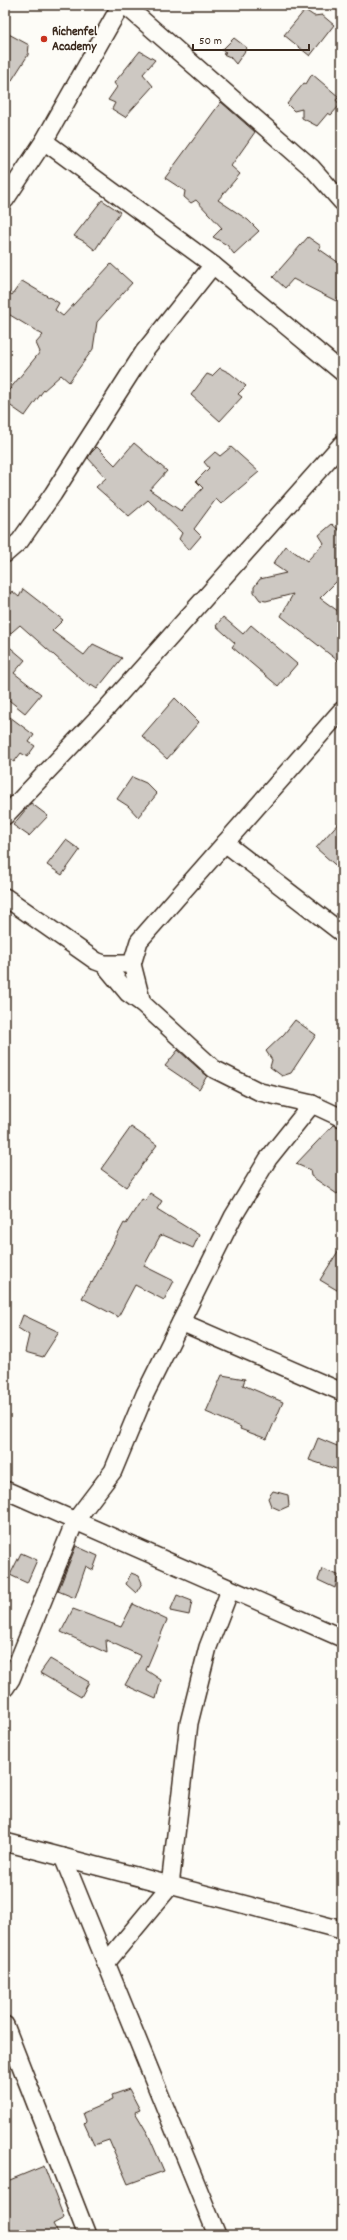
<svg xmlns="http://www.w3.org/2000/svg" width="347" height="2240" viewBox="0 0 347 2240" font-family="Dekko,sans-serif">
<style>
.building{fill:#cdc8c2;stroke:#3b2a1e}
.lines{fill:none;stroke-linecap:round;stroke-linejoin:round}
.minor-casing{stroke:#3b2a1e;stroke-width:20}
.minor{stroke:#fdfcf7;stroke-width:17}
.poi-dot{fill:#c8321e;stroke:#fdfcf7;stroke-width:1.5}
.labels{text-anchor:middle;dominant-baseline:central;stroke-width:4;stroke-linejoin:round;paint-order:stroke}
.poi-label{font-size:13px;font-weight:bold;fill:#3b2a1e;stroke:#fdfcf7;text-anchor:start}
</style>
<rect width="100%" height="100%" fill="#fdfcf7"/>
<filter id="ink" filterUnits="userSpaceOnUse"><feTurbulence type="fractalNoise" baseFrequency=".025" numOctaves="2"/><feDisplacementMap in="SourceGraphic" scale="8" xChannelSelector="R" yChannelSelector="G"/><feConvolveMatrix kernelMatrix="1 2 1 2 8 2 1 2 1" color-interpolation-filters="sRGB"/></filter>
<g filter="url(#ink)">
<g class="building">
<polygon points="305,10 314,16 322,15 334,25 310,56 284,35"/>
<polygon points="5,32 29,45 28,55 5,91"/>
<polygon points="234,38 247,48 236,64 230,57 223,54 226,52 222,50"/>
<polygon points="140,51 155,60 143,74 153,86 125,117 112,109 115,103 108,100 117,87 114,83"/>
<polygon points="312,74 339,97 336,100 340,105 331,115 328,113 317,126 302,118 302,109 294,111 287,104 304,83 306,84"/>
<polygon points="221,102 255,132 231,166 240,174 218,200 248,220 259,231 234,254 227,245 213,237 222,228 196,200 191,203 184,197 185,191 165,178"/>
<polygon points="102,200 120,212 95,250 85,242 74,236"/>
<polygon points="308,237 321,246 319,249 342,265 342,294 336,301 293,279 285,288 273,277"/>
<polygon points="111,264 132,283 97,322 93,349 69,382 61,375 43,391 25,416 5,402 5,395 40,352 36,343 43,335 5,312 5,290 12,295 22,281 59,303 55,310 63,316"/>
<polygon points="220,368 230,373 246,386 238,394 242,397 220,421 191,395 207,374 212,376"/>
<polygon points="134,443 167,471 150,490 181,511 203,488 196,481 209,468 204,462 215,452 220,456 231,447 259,472 221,504 216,499 194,529 201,536 189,550 179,539 182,533 148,500 129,516 96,487 106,478 88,458 91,453 97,447 115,465"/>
<polygon points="332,524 342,533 342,576 320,598 342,614 342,664 281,616 293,594 266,601 260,600 254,592 254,587 260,579 286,573 273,564 286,546 307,561 324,543 319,535"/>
<polygon points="23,589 63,620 52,631 84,655 93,644 122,658 97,689 91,685 90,687 20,625 5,638 5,600 12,591 19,597"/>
<polygon points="223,617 243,634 251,625 297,664 278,686 232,647 235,643 216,626"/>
<polygon points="5,643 25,660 14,673 41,694 25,713 5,697"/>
<polygon points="175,698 199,722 167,759 142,736"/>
<polygon points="10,717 34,735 29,742 35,746 27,757 21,753 14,762 5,756 5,725"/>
<polygon points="132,777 146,783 157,794 138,817 128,806 117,799"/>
<polygon points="31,803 48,816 29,836 13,825"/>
<polygon points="342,819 342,871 316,848"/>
<polygon points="66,840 80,850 62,875 47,865"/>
<polygon points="295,1020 316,1035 291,1073 282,1076 270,1067 272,1060 266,1051 284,1034"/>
<polygon points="178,1050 207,1076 199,1089 165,1066"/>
<polygon points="333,1125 342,1128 342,1188 337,1194 311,1176 310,1170 296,1164"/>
<polygon points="131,1127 157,1145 126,1187 101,1169"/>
<polygon points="150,1193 162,1201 157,1209 199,1235 193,1248 163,1235 160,1236 144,1266 174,1281 164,1300 135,1285 118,1317 82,1298 91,1282 92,1283 124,1223 126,1224 142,1199 145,1201"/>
<polygon points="342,1245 342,1293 320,1280"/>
<polygon points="23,1315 59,1332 43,1357 25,1352 29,1335 18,1328"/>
<polygon points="222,1375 245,1379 243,1385 283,1402 267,1439 240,1429 241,1427 206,1412"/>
<polygon points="318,1438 342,1448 342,1463 339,1470 309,1460"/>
<polygon points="273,1491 288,1495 289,1506 280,1510 271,1506 268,1498"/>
<polygon points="76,1546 98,1556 93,1570 86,1566 75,1598 58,1591"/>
<polygon points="21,1553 37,1560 27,1583 10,1575"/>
<polygon points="322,1569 338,1575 335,1588 318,1580"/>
<polygon points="131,1573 139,1576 142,1583 136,1593 126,1584"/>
<polygon points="177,1595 192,1601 189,1615 170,1611"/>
<polygon points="133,1604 167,1620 146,1670 161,1680 156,1699 125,1685 141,1656 106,1640 107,1653 61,1632 73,1609 121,1627"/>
<polygon points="50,1659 89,1682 81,1697 40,1673"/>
<polygon points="129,2089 140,2110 135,2112 148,2134 164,2171 128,2184 109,2140 94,2145 84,2123 86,2121 83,2113 113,2100 112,2095"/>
<polygon points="44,2166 64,2218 53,2224 59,2235 5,2235 5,2182"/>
</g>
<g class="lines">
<g class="minor-casing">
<g id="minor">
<polyline points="125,5 312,168 342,202"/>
<polyline points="44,141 213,265 342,372"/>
<polyline points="5,200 44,141 121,5"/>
<polyline points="5,554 20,541 53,494 144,352 213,265"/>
<polyline points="5,816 106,709 342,444"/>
<polyline points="225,843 342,933"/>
<polyline points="5,897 96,961 104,964 132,964 139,941 341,711"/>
<polyline points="104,964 128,993 142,1003 214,1069 260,1092 312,1104 342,1118"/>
<polyline points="132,964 142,1003"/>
<polyline points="181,1322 342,1392"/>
<polyline points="5,1490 342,1638"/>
<polyline points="5,1688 11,1679 75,1521 113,1471 145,1394 233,1217 268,1159 312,1104"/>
<polyline points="5,1842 342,1930"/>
<polyline points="63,1857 217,2235"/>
<polyline points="106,1963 170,1886 189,1723 208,1647 230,1590"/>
<polyline points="5,2025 87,2235"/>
</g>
</g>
<use href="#minor" class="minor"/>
</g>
</g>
<circle class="poi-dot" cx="44" cy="39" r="4"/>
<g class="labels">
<g class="poi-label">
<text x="52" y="32">Richenfel<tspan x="52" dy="15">Academy</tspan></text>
</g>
</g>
<rect width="347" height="2240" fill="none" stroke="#fdfcf7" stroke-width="20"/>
<rect x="10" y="10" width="327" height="2220" fill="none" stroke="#3b2a1e" stroke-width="1.5" filter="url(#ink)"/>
<path d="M193 44v6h116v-6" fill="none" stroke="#3b2a1e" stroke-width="2"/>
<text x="199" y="44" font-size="12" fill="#3b2a1e" stroke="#fdfcf7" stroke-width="3" paint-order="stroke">50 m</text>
</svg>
